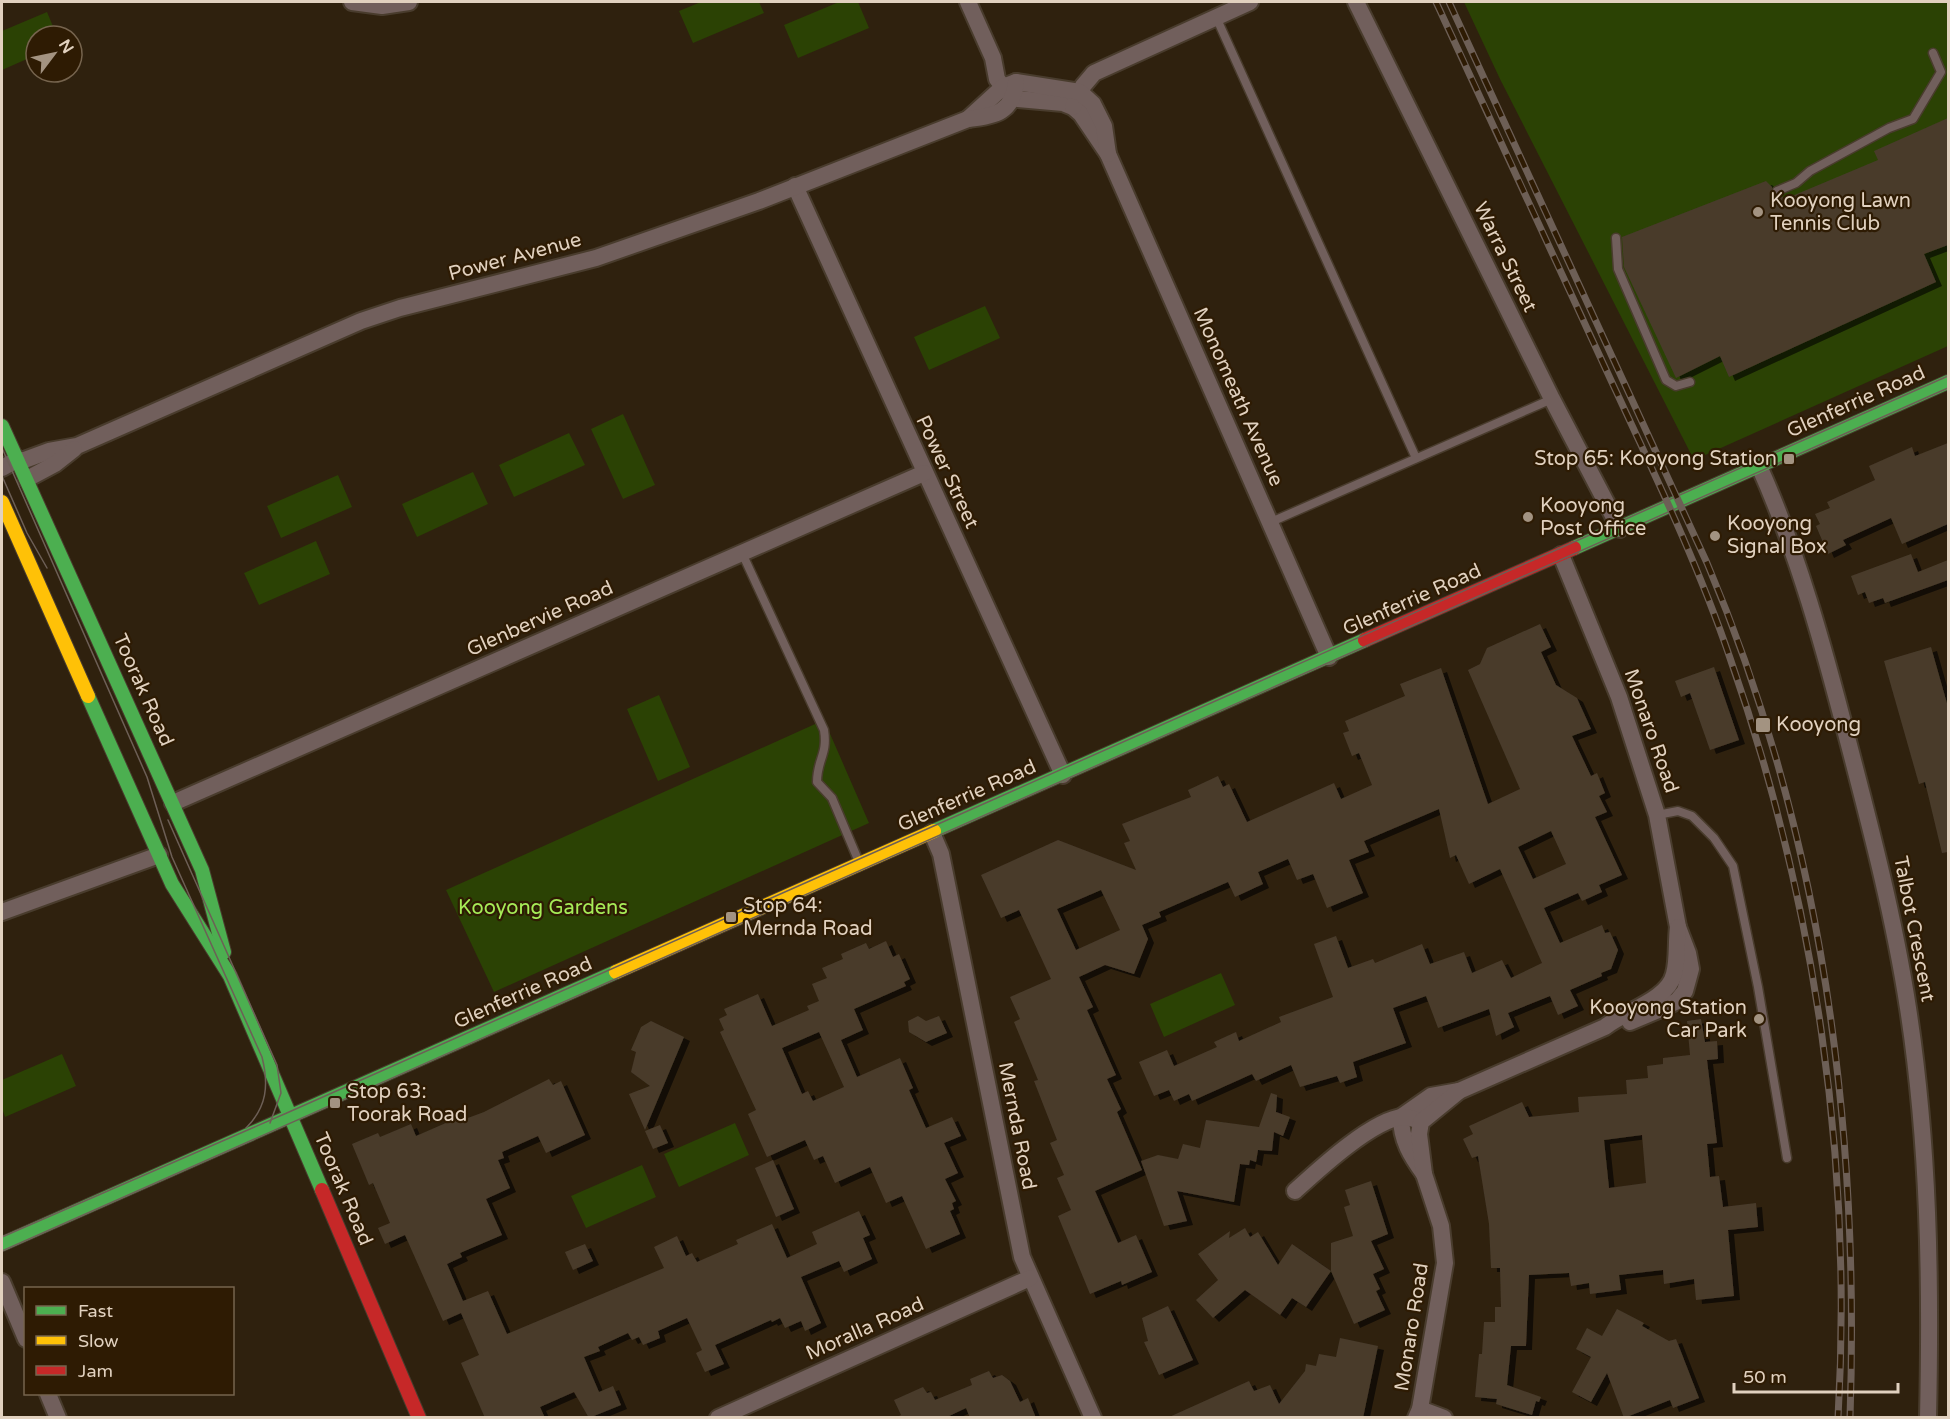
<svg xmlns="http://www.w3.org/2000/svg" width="1950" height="1419" viewBox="0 0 1950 1419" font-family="'Varela Round',sans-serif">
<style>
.green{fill:#2b4204}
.building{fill:#483b2b;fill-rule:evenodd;filter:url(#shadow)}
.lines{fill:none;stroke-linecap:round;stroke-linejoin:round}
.lane-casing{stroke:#493c2d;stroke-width:11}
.street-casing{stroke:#493c2d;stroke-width:20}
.fast-casing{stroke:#493c2d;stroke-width:16}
.slow-casing{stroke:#493c2d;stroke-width:16}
.jam-casing{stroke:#493c2d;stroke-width:16}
.lane{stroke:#715f5c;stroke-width:8}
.street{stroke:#715f5c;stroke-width:16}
.fast{stroke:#4caf50;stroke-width:14}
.slow{stroke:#ffc107;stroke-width:14}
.jam{stroke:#c62828;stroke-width:14}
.tram{stroke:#6d5f56;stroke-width:1.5}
.rail-casing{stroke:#6d5f56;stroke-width:7}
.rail{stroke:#2e1b03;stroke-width:4.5;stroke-dasharray:14;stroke-linecap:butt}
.poi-dot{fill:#a39381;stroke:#2e1b03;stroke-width:2}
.labels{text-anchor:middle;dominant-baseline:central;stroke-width:4.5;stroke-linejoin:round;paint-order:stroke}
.poi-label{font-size:20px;fill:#e1d1bf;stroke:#2e1b03;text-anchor:start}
.street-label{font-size:20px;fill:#e1d1bf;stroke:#2e1b03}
.park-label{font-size:20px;fill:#a6ec57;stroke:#2e1b03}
</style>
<defs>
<filter id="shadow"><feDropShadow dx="6" dy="4" stdDeviation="0" flood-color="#0009"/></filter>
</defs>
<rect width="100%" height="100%" fill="#2f210e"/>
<g class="green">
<polygon points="701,2 759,2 764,13 693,43 679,11"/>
<polygon points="839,2 858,2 869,28 798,58 784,25"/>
<polygon points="1464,2 1948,2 1948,346 1694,460 1500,79"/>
<polygon points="47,12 57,36 36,36 36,55 2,70 2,31"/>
<polygon points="985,306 1000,338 929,370 914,337"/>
<polygon points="623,414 655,485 623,499 591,429"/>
<polygon points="569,433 585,465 514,497 499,465"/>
<polygon points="473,472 488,504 417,537 402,504"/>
<polygon points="338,475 352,507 281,538 267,506"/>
<polygon points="316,541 330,574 259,605 244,573"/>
<polygon points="659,695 690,767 658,781 627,709"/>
<polygon points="824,720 869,823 494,992 446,890"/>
<polygon points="1221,973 1235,1005 1164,1037 1150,1004"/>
<polygon points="62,1054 76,1086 5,1117 2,1108 2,1080"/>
<polygon points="735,1123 749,1155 679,1187 664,1154"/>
<polygon points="642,1165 656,1197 586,1228 571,1196"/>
</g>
<g class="building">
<polygon points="1948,118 1948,245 1924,254 1936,282 1729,377 1720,356 1676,378 1624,267 1622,237 1766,181 1772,187 1773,196 1782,196 1785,199 1878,160 1874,151"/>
<polygon points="1948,443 1948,524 1902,544 1891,518 1843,540 1846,545 1828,554 1816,526 1820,524 1815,514 1830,508 1827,502 1875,480 1869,466 1912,447 1915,456"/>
<polygon points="1911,554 1918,572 1948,560 1948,580 1885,603 1883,598 1869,603 1865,592 1858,595 1851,576"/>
<path d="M1540 624 1551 647 1541 652 1556 685 1577 698 1591 729 1572 736 1591 776 1597 773 1605 793 1599 796 1607 812 1595 817 1622 875 1599 885 1602 892 1582 901 1578 893 1544 908 1560 943 1602 925 1605 933 1610 932 1618 950 1611 969 1601 973 1602 976 1570 990 1578 1006 1558 1015 1550 996 1508 1013 1514 1027 1496 1036 1489 1009 1438 1028 1426 996 1393 1008 1406 1043 1353 1062 1357 1077 1340 1083 1337 1076 1300 1087 1291 1065 1256 1081 1252 1074 1192 1101 1189 1094 1174 1101 1169 1090 1154 1096 1139 1062 1167 1050 1174 1066 1217 1047 1214 1042 1236 1032 1239 1041 1281 1022 1279 1017 1333 997 1314 944 1336 936 1348 968 1373 959 1375 963 1422 944 1430 964 1464 952 1472 973 1502 960 1511 978 1542 963 1500 869 1469 884 1456 855 1450 858 1439 809 1364 841 1369 852 1349 860 1363 893 1327 908 1313 874 1297 880 1288 859 1258 872 1263 884 1235 897 1228 882 1159 912 1161 917 1142 925 1148 939 1134 974 1105 965 1079 977 1093 1007 1087 1010 1116 1075 1107 1079 1121 1109 1117 1112 1142 1170 1095 1191 1118 1243 1136 1235 1152 1272 1122 1285 1121 1281 1090 1294 1058 1216 1071 1210 1057 1178 1064 1175 1050 1143 1057 1140 1034 1081 1038 1080 1014 1022 1020 1019 1010 997 1051 979 1019 910 1001 918 981 875 1058 840 1136 870 1124 843 1130 841 1122 824 1191 797 1188 790 1218 776 1223 787 1229 784 1247 822 1334 783 1341 799 1372 785 1359 753 1352 756 1343 733 1349 731 1345 721 1405 696 1400 684 1441 668 1488 804 1520 789 1468 670 1480 664 1487 648ZM1551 831 1566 864 1533 879 1518 847ZM1101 890 1120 930 1076 950 1057 909Z"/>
<polygon points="1931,647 1948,707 1948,852 1942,853 1925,782 1919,784 1884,661"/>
<polygon points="1714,667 1739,740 1710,750 1690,693 1681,697 1675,681"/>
<path d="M886 941 893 957 899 954 910 979 904 982 906 986 854 1009 863 1030 841 1040 857 1077 900 1058 913 1088 909 1090 926 1128 952 1117 961 1136 944 1143 958 1173 945 1179 956 1201 952 1203 954 1209 950 1211 960 1234 926 1249 902 1196 886 1203 870 1167 835 1183 823 1156 814 1160 805 1140 767 1157 748 1114 756 1110 720 1032 724 1030 719 1019 727 1015 724 1009 758 994 772 1026 809 1010 807 1006 819 1001 812 984 827 978 822 968 843 959 841 954 866 943 869 949ZM819 1032 844 1087 813 1101 808 1091 802 1094 782 1048Z"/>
<polygon points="918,1016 926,1021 939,1016 947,1033 926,1042 909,1032 908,1021"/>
<path d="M1701 1019 1705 1042 1717 1041 1718 1059 1707 1060 1717 1143 1707 1144 1710 1177 1719 1176 1723 1207 1756 1203 1758 1227 1728 1230 1734 1296 1696 1300 1694 1279 1664 1284 1663 1270 1619 1275 1621 1290 1590 1294 1589 1283 1571 1286 1569 1273 1529 1275 1526 1346H1511L1507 1385 1541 1397 1539 1402 1536 1401 1532 1415 1496 1404 1497 1399 1475 1397 1479 1354H1482L1484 1322H1495V1307H1501L1500 1268H1491L1489 1224 1478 1156 1472 1158 1463 1139 1473 1134 1469 1126 1522 1102 1529 1117 1579 1112 1578 1097 1627 1094 1626 1080 1648 1078 1647 1066 1663 1064V1058L1690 1055 1687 1021ZM1642 1135 1646 1183 1609 1188 1604 1140Z"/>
<polygon points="651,1021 684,1037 645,1130 629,1094 650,1086 631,1072 636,1052 631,1050 641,1027"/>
<polygon points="549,1079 553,1085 561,1081 585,1135 546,1153 538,1136 502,1152 504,1158 498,1160 510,1188 486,1199 502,1235 460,1253 462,1257 447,1264 463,1301 488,1291 507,1334 664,1268 654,1247 677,1236 686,1256 692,1253 697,1262 738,1244 736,1240 772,1224 787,1258 817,1244 812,1232 859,1211 870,1235 863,1238 872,1259 844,1272 839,1261 801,1277 821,1323 805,1331 801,1321 785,1328 780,1318 772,1322 771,1320 715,1345 724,1364 705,1372 696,1353 702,1350 687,1318 658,1331 660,1338 643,1345 639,1337 632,1340 628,1333 598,1347 600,1351 584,1357 599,1392 613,1386 621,1405 589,1418 574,1392 540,1407 545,1418 485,1418 461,1363 479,1355 461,1313 443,1321 405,1235 385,1244 378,1228 390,1223 373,1183 369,1185 352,1144 378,1133 380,1137 411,1124 416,1136 455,1119 457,1122 484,1112"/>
<polygon points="1271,1093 1277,1095 1276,1112 1290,1117 1283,1136 1274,1132 1272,1151 1258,1150 1256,1162 1250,1160 1249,1165 1240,1164 1234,1202 1177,1191 1187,1221 1164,1226 1141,1161 1158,1155 1178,1159 1183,1144 1200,1148 1206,1120 1259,1127"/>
<polygon points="660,1125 668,1143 653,1149 645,1131"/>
<polygon points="773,1160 794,1209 776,1217 755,1168"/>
<polygon points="1371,1181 1388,1234 1371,1241 1384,1269 1373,1274 1380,1289 1376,1291 1385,1310 1354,1324 1331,1271 1306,1307 1292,1298 1280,1315 1245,1290 1213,1318 1196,1300 1218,1280 1198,1254 1230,1231 1229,1238 1245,1228 1250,1237 1258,1232 1278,1265 1292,1244 1331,1271 1331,1243 1353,1236 1344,1207 1350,1205 1345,1190"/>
<polygon points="585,1244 593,1261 573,1270 565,1252"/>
<polygon points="1168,1306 1193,1360 1159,1375 1144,1342 1148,1341 1142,1318"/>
<polygon points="1617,1309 1644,1323 1642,1326 1669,1341 1676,1339 1699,1398 1673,1408 1670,1400 1624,1418 1607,1373 1591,1402 1572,1392 1591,1357 1576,1349 1587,1328 1602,1336"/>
<polygon points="1340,1338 1378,1346 1363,1418 1167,1418 1249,1381 1254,1391 1270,1385 1279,1404 1305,1371 1306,1364 1316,1366 1319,1354 1336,1357"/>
<polygon points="989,1371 993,1378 1002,1375 1010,1381 1020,1402 1028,1398 1036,1418 970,1418 966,1408 945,1418 895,1418 901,1415 894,1400 923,1387 927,1393 931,1392 935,1400 972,1385 970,1379"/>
</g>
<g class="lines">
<g class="lane-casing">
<g id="lane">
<polyline points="1216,17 1416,458"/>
<polyline points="1777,191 1796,183 1810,171 1889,128 1913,119 1941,72 1933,53"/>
<polyline points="1616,238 1618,269 1666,380 1676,386 1690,382"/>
<polyline points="1271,522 1552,399"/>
<path d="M742 553 824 730C828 755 817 759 817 782L832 798 859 862"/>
<polyline points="1657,815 1678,811 1692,816 1714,838 1733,866 1758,987 1787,1158"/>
</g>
</g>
<g class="street-casing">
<g id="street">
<polyline points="352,2 382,6 409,2"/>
<polyline points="968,2 993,58 997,79 1003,87 1018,99 1063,103 1073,107 1081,114 1108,154 1329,657"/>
<polyline points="1356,2 1552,399 1620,529"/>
<polyline points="1073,107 1083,86 1094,73 1250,2"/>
<polyline points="968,119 1003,87 1016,82 1080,92 1093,104 1104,126 1108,154"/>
<polyline points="795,186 1063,775"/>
<path d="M19 462 49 451 77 446 361 321 400 308 596 258 759 201 968 119C996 116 1013 112 1016 82"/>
<path d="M1759 466C1798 553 1824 648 1848 741 1871 829 1894 917 1908 1008 1929 1144 1931 1280 1928 1418"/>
<polyline points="2,468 18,459"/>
<polyline points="27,479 55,464 74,449"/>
<polyline points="1561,555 1619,697 1657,815 1678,927 1688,953 1691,969 1685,991 1677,1001 1663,1008 1630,1022"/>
<polyline points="173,803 924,473"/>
<polyline points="932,833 941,854 1022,1257 1093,1418"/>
<polyline points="2,912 159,855"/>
<path d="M1424 1174C1411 1156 1401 1140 1401 1117L1431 1096 1459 1091"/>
<path d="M1295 1191C1318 1170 1373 1119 1403 1117 1410 1117 1415 1119 1421 1122"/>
<polyline points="2,1282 26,1339"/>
<polyline points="48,1394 58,1418"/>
<polyline points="1420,1409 1444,1418"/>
<polyline points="718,1418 1030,1278"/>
<path d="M1416 1418 1420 1409 1445 1263 1441 1226 1424 1174 1419 1134 1421 1122 1459 1091 1605 1027C1625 1011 1668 1000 1674 974 1678 960 1676 942 1678 927"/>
</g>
</g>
<g class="fast-casing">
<g id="fast">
<polyline points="2,426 202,870 224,952"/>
<polyline points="1574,548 1948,382"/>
<polyline points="88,696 172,884 230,976 322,1190"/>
<polyline points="934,831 1365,640"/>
<polyline points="2,1244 616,972"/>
</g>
</g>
<g class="slow-casing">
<g id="slow">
<polyline points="2,502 88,696"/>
<polyline points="616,972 934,831"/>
</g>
</g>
<g class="jam-casing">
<g id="jam">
<polyline points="1365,640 1574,548"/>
<polyline points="322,1190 419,1418"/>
</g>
</g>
<use href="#lane" class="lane"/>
<use href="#street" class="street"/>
<use href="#fast" class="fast"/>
<use href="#slow" class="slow"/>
<use href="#jam" class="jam"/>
<g class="tram">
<path d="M2 448 147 777 172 857 262 1057C269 1085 267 1107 246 1128"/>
<polyline points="2,476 27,533 47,568"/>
<polyline points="168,820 277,1065 281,1093 270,1123"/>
<polyline points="2,1237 289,1112 1948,376"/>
<polyline points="2,1251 1948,388"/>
</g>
<g class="rail-casing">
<g id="rail">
<path d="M1436 2C1494 126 1551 251 1609 376 1652 469 1697 561 1730 658 1815 900 1853 1162 1838 1418"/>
<path d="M1449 2 1707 563C1822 834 1860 1125 1850 1418"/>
</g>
</g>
<use href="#rail" class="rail"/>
</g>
<g class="poi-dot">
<circle cx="1758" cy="212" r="6"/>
<rect x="1783" y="453" width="12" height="12" rx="3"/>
<circle cx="1528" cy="517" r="6"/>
<circle cx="1715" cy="536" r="6"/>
<rect x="1755" y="717" width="16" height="16" rx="3"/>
<rect x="725" y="911" width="12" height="12" rx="3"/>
<circle cx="1759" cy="1019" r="6"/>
<rect x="329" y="1097" width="12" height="12" rx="3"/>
</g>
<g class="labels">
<g class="poi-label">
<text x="1770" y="201">Kooyong Lawn<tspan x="1770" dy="23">Tennis Club</tspan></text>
<text x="1777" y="459" text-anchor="end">Stop 65: Kooyong Station</text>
<text x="1540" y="506">Kooyong<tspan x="1540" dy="23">Post Office</tspan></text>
<text x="1727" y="524">Kooyong<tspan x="1727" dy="23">Signal Box</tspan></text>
<text x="1776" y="725">Kooyong</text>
<text x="743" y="906">Stop 64:<tspan x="743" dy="23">Mernda Road</tspan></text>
<text x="1747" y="1008" text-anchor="end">Kooyong Station<tspan x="1747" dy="23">Car Park</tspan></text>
<text x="347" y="1092">Stop 63:<tspan x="347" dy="23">Toorak Road</tspan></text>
</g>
<g class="street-label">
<text transform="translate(515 257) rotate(-15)">Power Avenue</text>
<text transform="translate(1505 257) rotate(64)">Warra Street</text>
<text transform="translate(1238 397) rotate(66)">Monomeath Avenue</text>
<text transform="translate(1856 402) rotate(-24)">Glenferrie Road</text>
<text transform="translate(947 472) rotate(65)">Power Street</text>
<text transform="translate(1412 600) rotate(-24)">Glenferrie Road</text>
<text transform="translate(540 619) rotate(-24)">Glenbervie Road</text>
<text transform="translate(143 690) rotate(66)">Toorak Road</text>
<text transform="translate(1651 731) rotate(71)">Monaro Road</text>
<text transform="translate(967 796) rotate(-24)">Glenferrie Road</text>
<text transform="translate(1914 929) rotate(79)">Talbot Crescent</text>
<text transform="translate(523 993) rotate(-24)">Glenferrie Road</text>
<text transform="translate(1017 1126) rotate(79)">Mernda Road</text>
<text transform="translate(343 1189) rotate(67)">Toorak Road</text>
<text transform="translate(1412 1327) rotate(-81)">Monaro Road</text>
<text transform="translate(865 1329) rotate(-24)">Moralla Road</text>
</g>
<g class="park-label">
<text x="543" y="908">Kooyong Gardens</text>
</g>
</g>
<rect width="1950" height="1419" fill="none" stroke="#e1d1bf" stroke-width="6"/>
<rect x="24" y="1287" width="210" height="108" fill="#2e1b03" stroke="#76644e" stroke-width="1.5"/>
<rect x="36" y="1306" width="30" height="9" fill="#4caf50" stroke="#76644e" stroke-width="1.5"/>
<text x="78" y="1317" font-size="18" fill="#e1d1bf">Fast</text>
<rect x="36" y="1336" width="30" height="9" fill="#ffc107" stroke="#76644e" stroke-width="1.5"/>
<text x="78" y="1347" font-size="18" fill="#e1d1bf">Slow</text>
<rect x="36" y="1366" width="30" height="9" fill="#c62828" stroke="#76644e" stroke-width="1.5"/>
<text x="78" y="1377" font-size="18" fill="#e1d1bf">Jam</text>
<g transform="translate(54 54) rotate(58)"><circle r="28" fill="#2e1b03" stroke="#76644e" stroke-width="1.5"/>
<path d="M0-4.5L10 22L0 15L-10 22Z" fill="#a39381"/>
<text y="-9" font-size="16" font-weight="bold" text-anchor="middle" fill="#e1d1bf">N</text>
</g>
<path d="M1734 1383v9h164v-9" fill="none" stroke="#e1d1bf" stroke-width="3"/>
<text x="1743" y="1383" font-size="18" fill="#e1d1bf" stroke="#2e1b03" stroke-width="4.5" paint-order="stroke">50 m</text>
</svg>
